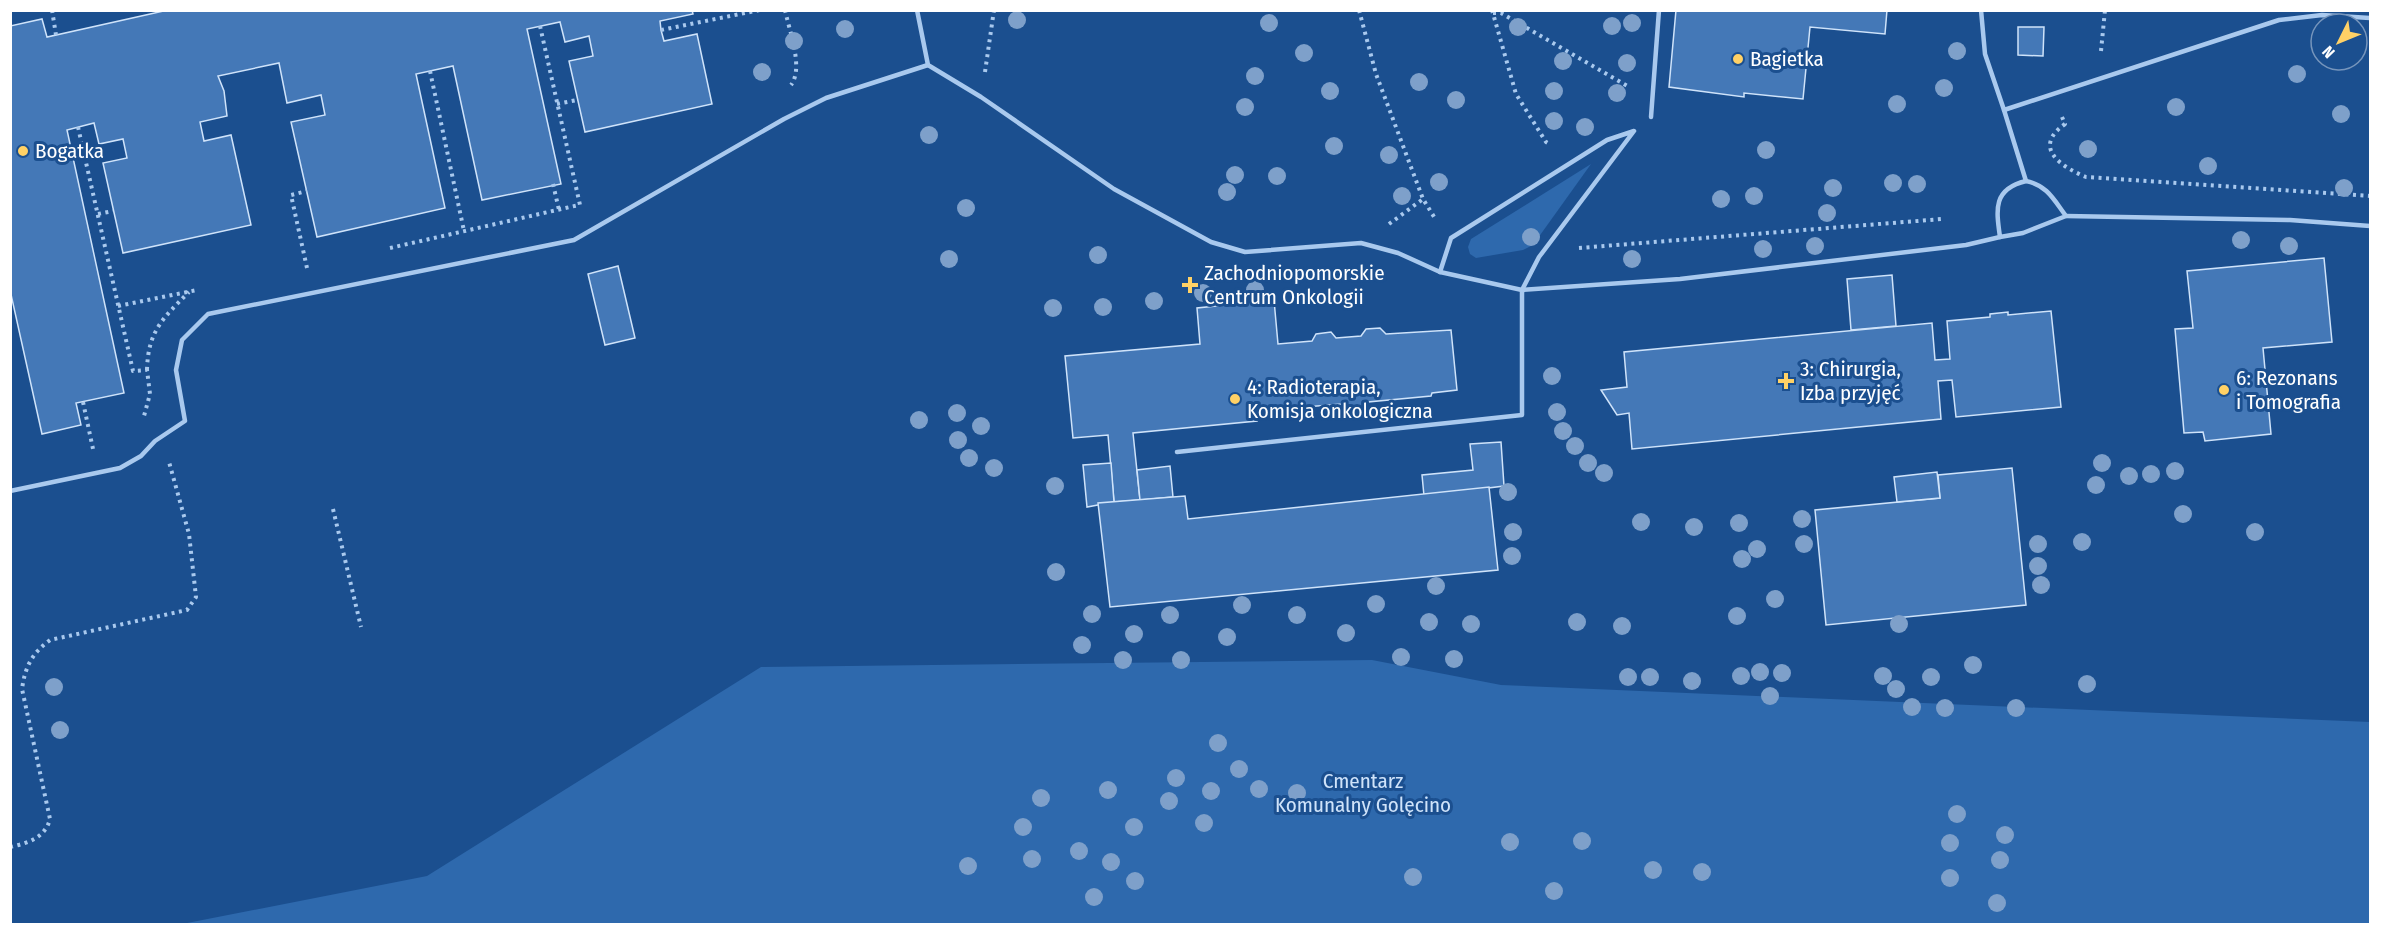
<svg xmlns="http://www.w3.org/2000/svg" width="2381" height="935" viewBox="0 0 2381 935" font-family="'Fira Sans Condensed',sans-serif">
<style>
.green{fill:#2e69ad}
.building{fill:#4478b7;stroke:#cfe3fa;stroke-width:1.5}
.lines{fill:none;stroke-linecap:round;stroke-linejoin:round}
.path{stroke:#a9c9ee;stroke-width:4;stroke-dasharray:3 4.5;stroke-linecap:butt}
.service{stroke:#a9c9ee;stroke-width:4.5}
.tree{fill:#7ea0ca}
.poi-dot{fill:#ffd166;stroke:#1b4f8f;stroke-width:2}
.labels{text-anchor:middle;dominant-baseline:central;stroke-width:6;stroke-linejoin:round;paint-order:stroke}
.poi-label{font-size:21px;fill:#fff;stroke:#1b4f8f;text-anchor:start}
.park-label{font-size:21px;fill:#cfe3fa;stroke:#1b4f8f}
</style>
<rect width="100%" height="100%" fill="#1b4f8f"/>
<g class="green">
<polygon points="1591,164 1533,245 1523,250 1476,258 1470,254 1468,247 1471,239"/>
<polygon points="1372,660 1501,685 2370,722 2370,924 182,924 427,876 761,667"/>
</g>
<g class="building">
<polygon points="168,10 692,10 693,14 660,21 661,30 664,41 697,34 712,104 585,132 569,61 593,56 589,36 565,42 560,22 527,29 561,184 482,200 453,66 416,74 445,208 317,237 291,122 325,115 321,95 287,103 279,63 218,76 224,91 227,116 200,122 204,141 231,135 251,225 123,253 103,163 127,158 123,139 99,144 94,123 67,130 124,393 76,403 81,425 42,434 10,290 10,26 42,19 47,37"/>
<polygon points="1676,10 1887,10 1885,34 1810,27 1803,99 1744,93 1744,97 1669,87"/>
<polygon points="2018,27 2044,27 2043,56 2018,55"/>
<polygon points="2324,258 2332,342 2263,348 2271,434 2205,441 2203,432 2184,433 2175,329 2193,328 2187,271"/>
<polygon points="618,266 635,338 605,345 588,274"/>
<polygon points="1892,275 1896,326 1851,330 1847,279"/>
<polygon points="1274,300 1278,344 1312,341 1316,334 1331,332 1336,338 1361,336 1366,329 1380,328 1386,334 1451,330 1457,390 1432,393 1431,396 1368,402 1363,410 1349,411 1342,404 1279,409 1256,411 1257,421 1133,433 1140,500 1114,502 1108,435 1073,438 1065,356 1200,344 1197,308"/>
<polygon points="2051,311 2061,407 1956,417 1952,380 1938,381 1941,419 1632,449 1629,413 1617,415 1601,390 1627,387 1624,352 1932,323 1935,360 1950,359 1947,321 1990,317 1990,314 2008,312 2008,315"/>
<polygon points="1501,442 1504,486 1424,496 1422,475 1473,470 1470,444"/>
<polygon points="1111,463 1114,502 1087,507 1083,465"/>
<polygon points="1170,466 1173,497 1140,500 1137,470"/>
<polygon points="2012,468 2026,605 1826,625 1815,510 1940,498 1938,475"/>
<polygon points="1937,472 1940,498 1897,502 1894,477"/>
<polygon points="1489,487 1498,570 1110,607 1098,503 1185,496 1188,519"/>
</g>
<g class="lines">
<g class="path">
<polyline points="52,10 56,35"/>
<path d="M785 10C789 30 804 68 791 85"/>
<polyline points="1359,10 1376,74 1423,199"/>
<polyline points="1492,10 1516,94 1546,142 1551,145"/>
<polyline points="1493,13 1501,13 1629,87"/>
<polyline points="540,26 580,205"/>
<polyline points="661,30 760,10"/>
<polyline points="2101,51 2105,10"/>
<polyline points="430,71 464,231"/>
<polyline points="985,72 994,10"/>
<polyline points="557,104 577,100"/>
<path d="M2062 117 2065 124C2031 148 2062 167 2086 177L2370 196"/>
<polyline points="78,127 133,371 147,370 150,394 144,416"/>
<polyline points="553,184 559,210"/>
<polyline points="98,214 113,211"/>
<polyline points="1389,224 1423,199 1436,220"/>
<polyline points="390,248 579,205"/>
<polyline points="1579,248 1942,219"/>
<polyline points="307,268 291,195 307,191"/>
<polyline points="118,306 197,290"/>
<path d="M147 370C148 331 163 318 189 292"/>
<polyline points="83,402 93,449"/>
<polyline points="333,509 361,627"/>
<path d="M10 847C28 843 45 838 50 819L22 689C25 667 32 653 50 640L187 610 196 597 189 534 169 462"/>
</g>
<g class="service">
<polyline points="917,10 928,65 981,97 1114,189 1211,242 1245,252 1361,243 1398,253 1440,272 1522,290 1680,279 1966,245 2000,237"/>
<polyline points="1981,10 1985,54 2004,110 2279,20 2322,15 2370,18"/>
<polyline points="2004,110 2026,181"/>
<polyline points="1651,117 1659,10"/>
<path d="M2026 181C2047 185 2054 200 2066 216L2023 233 2000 237C1996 209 1993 189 2026 181Z"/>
<polyline points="2066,216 2290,220 2370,226"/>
<polyline points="1177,452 1522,415 1522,290 1539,257 1634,131 1607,140 1451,238 1440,272"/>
<polyline points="10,491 120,468 141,456 155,441 185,421 176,370 182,340 208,314 574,240 784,119 826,98 928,65"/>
</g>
</g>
<g class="tree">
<circle cx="1017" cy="20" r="9"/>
<circle cx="1269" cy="23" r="9"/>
<circle cx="1632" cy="23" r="9"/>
<circle cx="1612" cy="26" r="9"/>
<circle cx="1518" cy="27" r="9"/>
<circle cx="845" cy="29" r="9"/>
<circle cx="794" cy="41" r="9"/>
<circle cx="1957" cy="51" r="9"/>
<circle cx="1304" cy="53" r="9"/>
<circle cx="1563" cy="61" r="9"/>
<circle cx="1627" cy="63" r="9"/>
<circle cx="762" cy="72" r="9"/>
<circle cx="2297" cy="74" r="9"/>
<circle cx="1255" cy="76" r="9"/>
<circle cx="1419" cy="82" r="9"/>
<circle cx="1944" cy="88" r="9"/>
<circle cx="1330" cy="91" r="9"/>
<circle cx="1554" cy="91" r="9"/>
<circle cx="1617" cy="93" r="9"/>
<circle cx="1456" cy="100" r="9"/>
<circle cx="1897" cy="104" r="9"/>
<circle cx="1245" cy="107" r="9"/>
<circle cx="2176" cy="107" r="9"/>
<circle cx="2341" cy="114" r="9"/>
<circle cx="1554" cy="121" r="9"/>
<circle cx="1585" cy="127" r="9"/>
<circle cx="929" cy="135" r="9"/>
<circle cx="1334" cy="146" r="9"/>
<circle cx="2088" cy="149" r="9"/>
<circle cx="1766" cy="150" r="9"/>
<circle cx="1389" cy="155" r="9"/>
<circle cx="2208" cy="166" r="9"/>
<circle cx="1235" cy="175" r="9"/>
<circle cx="1277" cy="176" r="9"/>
<circle cx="1439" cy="182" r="9"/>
<circle cx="1893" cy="183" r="9"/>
<circle cx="1917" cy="184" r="9"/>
<circle cx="1833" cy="188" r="9"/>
<circle cx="2344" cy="188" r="9"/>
<circle cx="1227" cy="192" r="9"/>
<circle cx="1402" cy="196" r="9"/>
<circle cx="1754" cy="196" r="9"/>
<circle cx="1721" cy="199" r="9"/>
<circle cx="966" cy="208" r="9"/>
<circle cx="1827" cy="213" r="9"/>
<circle cx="1531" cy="237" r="9"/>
<circle cx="2241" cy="240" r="9"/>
<circle cx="1815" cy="246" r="9"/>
<circle cx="2289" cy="246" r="9"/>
<circle cx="1763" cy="249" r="9"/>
<circle cx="1098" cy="255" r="9"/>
<circle cx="949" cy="259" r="9"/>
<circle cx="1632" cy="259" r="9"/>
<circle cx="1255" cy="290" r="9"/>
<circle cx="1203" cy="293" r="9"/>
<circle cx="1154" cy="301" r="9"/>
<circle cx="1103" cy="307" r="9"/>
<circle cx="1053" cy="308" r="9"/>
<circle cx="1552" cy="376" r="9"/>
<circle cx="1557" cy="412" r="9"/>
<circle cx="957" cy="413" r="9"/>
<circle cx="919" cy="420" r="9"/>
<circle cx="981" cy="426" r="9"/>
<circle cx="1563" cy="431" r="9"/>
<circle cx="958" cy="440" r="9"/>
<circle cx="1575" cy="446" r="9"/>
<circle cx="969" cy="458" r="9"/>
<circle cx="1588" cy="463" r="9"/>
<circle cx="2102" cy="463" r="9"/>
<circle cx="994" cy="468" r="9"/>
<circle cx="2175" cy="471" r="9"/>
<circle cx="1604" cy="473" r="9"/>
<circle cx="2151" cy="474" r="9"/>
<circle cx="2129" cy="476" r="9"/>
<circle cx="2096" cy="485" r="9"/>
<circle cx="1055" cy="486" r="9"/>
<circle cx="1508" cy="492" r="9"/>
<circle cx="2183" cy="514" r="9"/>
<circle cx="1802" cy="519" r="9"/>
<circle cx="1641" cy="522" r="9"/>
<circle cx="1739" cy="523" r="9"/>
<circle cx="1694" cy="527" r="9"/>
<circle cx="1513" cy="532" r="9"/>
<circle cx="2255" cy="532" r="9"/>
<circle cx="2082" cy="542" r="9"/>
<circle cx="1804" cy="544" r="9"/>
<circle cx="2038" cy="544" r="9"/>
<circle cx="1757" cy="549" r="9"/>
<circle cx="1512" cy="556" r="9"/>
<circle cx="1742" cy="559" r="9"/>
<circle cx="2038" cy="566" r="9"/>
<circle cx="1056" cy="572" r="9"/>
<circle cx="2041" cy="585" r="9"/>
<circle cx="1436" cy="586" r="9"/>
<circle cx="1775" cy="599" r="9"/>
<circle cx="1376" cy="604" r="9"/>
<circle cx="1242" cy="605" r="9"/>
<circle cx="1092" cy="614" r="9"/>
<circle cx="1170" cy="615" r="9"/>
<circle cx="1297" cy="615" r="9"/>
<circle cx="1737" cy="616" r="9"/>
<circle cx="1429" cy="622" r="9"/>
<circle cx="1577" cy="622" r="9"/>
<circle cx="1471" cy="624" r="9"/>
<circle cx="1899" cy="624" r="9"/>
<circle cx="1622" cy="626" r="9"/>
<circle cx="1346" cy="633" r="9"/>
<circle cx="1134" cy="634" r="9"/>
<circle cx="1227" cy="637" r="9"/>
<circle cx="1082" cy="645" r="9"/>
<circle cx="1401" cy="657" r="9"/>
<circle cx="1454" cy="659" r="9"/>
<circle cx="1123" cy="660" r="9"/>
<circle cx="1181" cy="660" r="9"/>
<circle cx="1973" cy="665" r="9"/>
<circle cx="1760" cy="672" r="9"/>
<circle cx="1782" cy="673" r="9"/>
<circle cx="1741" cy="676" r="9"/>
<circle cx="1883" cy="676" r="9"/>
<circle cx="1628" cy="677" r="9"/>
<circle cx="1650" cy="677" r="9"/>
<circle cx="1931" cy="677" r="9"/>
<circle cx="1692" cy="681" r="9"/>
<circle cx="2087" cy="684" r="9"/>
<circle cx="54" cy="687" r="9"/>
<circle cx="1896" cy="689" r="9"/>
<circle cx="1770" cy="696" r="9"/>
<circle cx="1912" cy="707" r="9"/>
<circle cx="1945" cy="708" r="9"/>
<circle cx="2016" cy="708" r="9"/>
<circle cx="60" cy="730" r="9"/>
<circle cx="1218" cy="743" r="9"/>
<circle cx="1239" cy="769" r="9"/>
<circle cx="1176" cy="778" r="9"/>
<circle cx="1259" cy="789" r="9"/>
<circle cx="1108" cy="790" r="9"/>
<circle cx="1211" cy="791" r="9"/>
<circle cx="1297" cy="793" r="9"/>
<circle cx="1041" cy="798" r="9"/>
<circle cx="1169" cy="801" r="9"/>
<circle cx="1957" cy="814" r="9"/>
<circle cx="1204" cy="823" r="9"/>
<circle cx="1023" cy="827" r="9"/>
<circle cx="1134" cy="827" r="9"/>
<circle cx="2005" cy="835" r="9"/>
<circle cx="1582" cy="841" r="9"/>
<circle cx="1510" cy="842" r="9"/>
<circle cx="1950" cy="843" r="9"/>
<circle cx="1079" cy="851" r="9"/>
<circle cx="1032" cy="859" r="9"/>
<circle cx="2000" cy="860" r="9"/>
<circle cx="1111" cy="862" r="9"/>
<circle cx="968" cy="866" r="9"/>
<circle cx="1653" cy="870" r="9"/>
<circle cx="1702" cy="872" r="9"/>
<circle cx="1413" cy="877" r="9"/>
<circle cx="1950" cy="878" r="9"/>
<circle cx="1135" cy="881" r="9"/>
<circle cx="1554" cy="891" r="9"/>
<circle cx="1094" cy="897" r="9"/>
<circle cx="1997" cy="903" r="9"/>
</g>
<g class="poi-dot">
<circle cx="1738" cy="59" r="6"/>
<circle cx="23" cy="151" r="6"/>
<path d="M1187 276h6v6h6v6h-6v6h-6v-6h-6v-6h6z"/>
<path d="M1783 372h6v6h6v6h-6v6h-6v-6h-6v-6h6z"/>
<circle cx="2224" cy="390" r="6"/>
<circle cx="1235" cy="399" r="6"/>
</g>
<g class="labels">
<g class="poi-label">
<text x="1750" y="59">Bagietka</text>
<text x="35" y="151">Bogatka</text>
<text x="1204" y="273">Zachodniopomorskie<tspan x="1204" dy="24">Centrum Onkologii</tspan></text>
<text x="1800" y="369">3: Chirurgia,<tspan x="1800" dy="24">Izba przyjęć</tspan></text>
<text x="2236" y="378">6: Rezonans<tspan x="2236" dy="24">i Tomografia</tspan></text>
<text x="1247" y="387">4: Radioterapia,<tspan x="1247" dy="24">Komisja onkologiczna</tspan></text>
</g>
<g class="park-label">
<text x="1363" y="781">Cmentarz<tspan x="1363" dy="24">Komunalny Golęcino</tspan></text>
</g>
</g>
<rect width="2381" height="935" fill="none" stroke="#ffffff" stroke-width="24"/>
<g transform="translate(2339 42) rotate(227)"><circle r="28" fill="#1b4f8f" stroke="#7695bc" stroke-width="1.5"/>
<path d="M0-4.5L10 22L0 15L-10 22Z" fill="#ffd166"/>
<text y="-9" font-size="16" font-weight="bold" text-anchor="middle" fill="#ffffff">N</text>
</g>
</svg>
